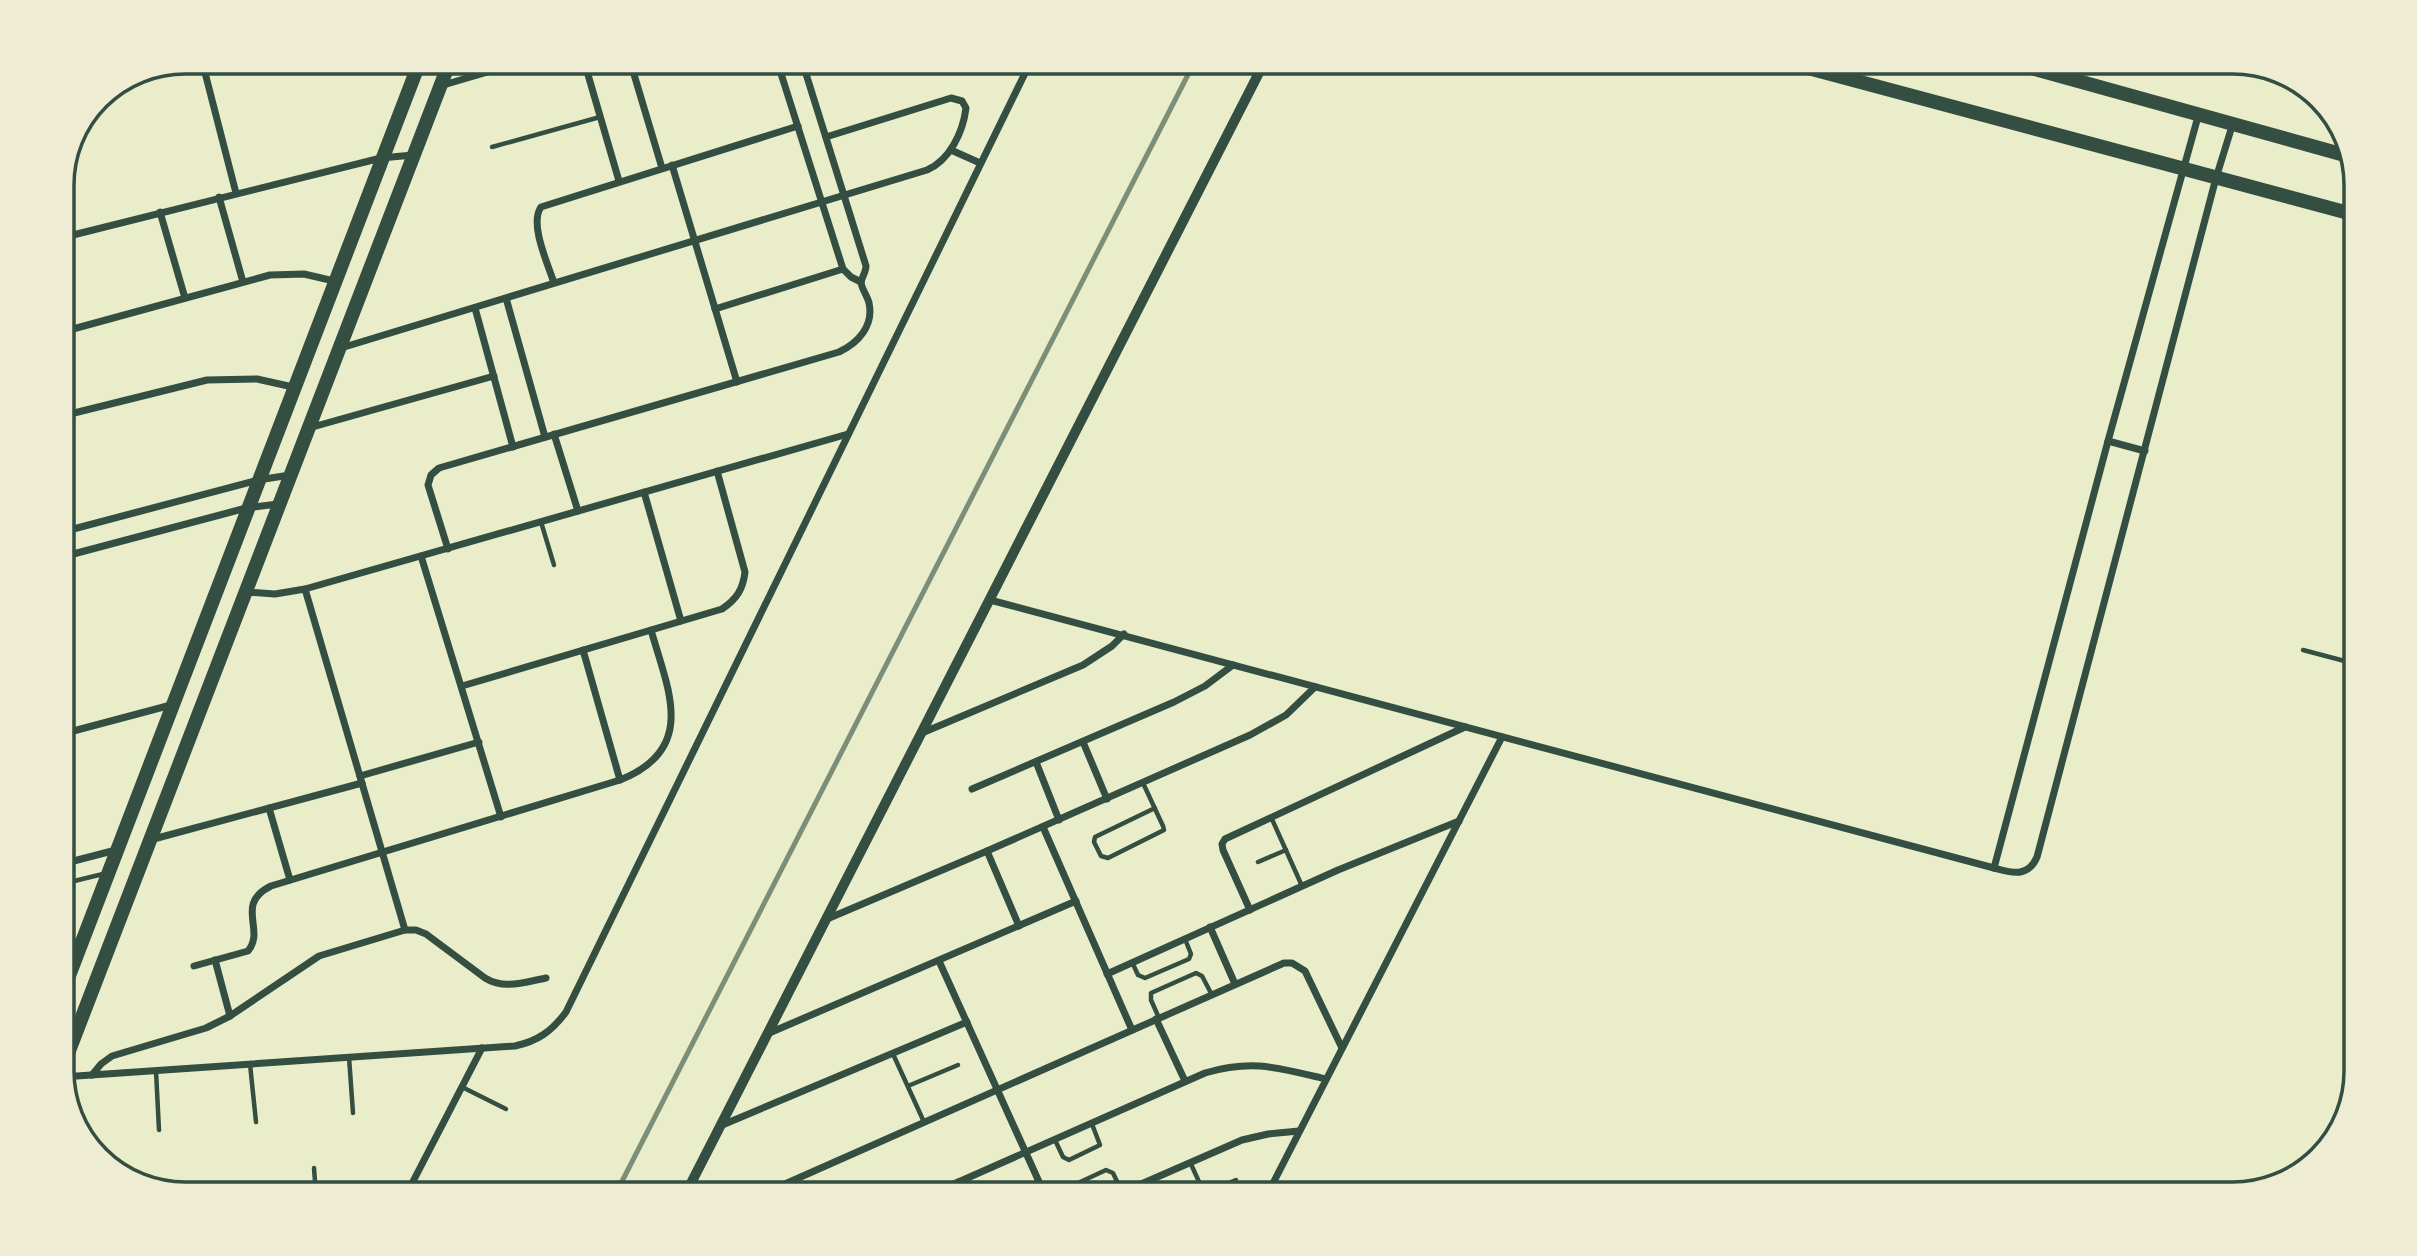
<svg xmlns="http://www.w3.org/2000/svg" width="2417" height="1256" viewBox="0 0 2417 1256" font-family="Raleway,sans-serif">
<style>
.lines{fill:none;stroke-linecap:round;stroke-linejoin:round}
.service{stroke:#344e41;stroke-width:4.5}
.minor{stroke:#344e41;stroke-width:7}
.tertiary{stroke:#344e41;stroke-width:10}
.primary{stroke:#344e41;stroke-width:14}
.rail{stroke:#7c8e77;stroke-width:5}
.rim{fill:none;stroke:#344e41;stroke-width:3.5}
</style>
<rect width="100%" height="100%" fill="#e9edc9"/>
<g class="lines">
<g class="service">
<polyline points="492,147 600,117"/>
<polyline points="541,522 554,565"/>
<polyline points="2303,650 2356,664"/>
<polyline points="1143,783 1163,826 1164,830 1108,858 1101,856 1094,842 1095,837 1155,808"/>
<polyline points="1271,817 1302,886"/>
<polyline points="1258,862 1286,850"/>
<polyline points="62,884 103,874"/>
<polyline points="1132,962 1138,975 1145,978 1189,959 1191,954 1185,939"/>
<polyline points="1159,1018 1151,1000 1151,993 1196,973 1202,976 1212,995"/>
<polyline points="893,1054 924,1122"/>
<polyline points="349,1057 353,1113"/>
<polyline points="250,1064 256,1122"/>
<polyline points="156,1071 159,1130"/>
<polyline points="908,1086 958,1065"/>
<polyline points="462,1087 506,1109"/>
<polyline points="1055,1140 1063,1157 1069,1160 1100,1145 1092,1124"/>
<polyline points="1190,1162 1205,1195"/>
<polyline points="314,1168 316,1195"/>
<polyline points="1764,1187 1785,1195"/>
<polyline points="1204,1193 1236,1180"/>
<polyline points="1079,1195 1076,1188 1078,1183 1106,1170 1113,1173 1122,1192"/>
</g>
<g class="minor">
<polyline points="202,61 236,193"/>
<polyline points="584,61 619,181"/>
<polyline points="630,61 662,168"/>
<polyline points="777,61 843,269 851,277 861,282"/>
<polyline points="129,76 187,61"/>
<polyline points="440,86 525,61"/>
<polyline points="951,150 980,163"/>
<polyline points="672,165 737,382"/>
<polyline points="61,195 73,235"/>
<polyline points="219,197 243,282"/>
<polyline points="160,212 185,298"/>
<polyline points="61,238 381,158 413,155"/>
<path d="M554 283C548 264 529 224 541 207L798 126"/>
<polyline points="506,298 545,437"/>
<polyline points="475,308 513,447"/>
<polyline points="715,309 843,269"/>
<polyline points="62,332 270,275 304,274 334,281"/>
<path d="M341 348 927 170C950 160 963 132 966 108L962 101 951 98 826 137"/>
<polyline points="62,416 207,380 257,379 293,387"/>
<polyline points="309,428 494,376"/>
<polyline points="554,434 578,511"/>
<polyline points="2108,441 2145,451"/>
<polyline points="644,492 681,621"/>
<polyline points="62,532 258,480 290,475"/>
<path d="M448 549 428 485 431 475 439 468 839 352C858 343 874 326 869 303 868 297 861 288 861 282 862 277 866 272 866 266L802 61"/>
<polyline points="421,556 501,817"/>
<polyline points="62,557 246,508 278,504"/>
<polyline points="305,589 405,930"/>
<polyline points="245,592 275,594 305,589 848,434"/>
<path d="M990 600 1994 868C2012 873 2028 878 2037 857L2216 178 2233 123"/>
<polyline points="583,650 620,780"/>
<path d="M462 686 722 609C737 599 743 589 745 572L717 471"/>
<polyline points="922,733 1083,665 1112,646 1124,634"/>
<polyline points="62,734 171,705"/>
<polyline points="1083,742 1107,799"/>
<polyline points="1036,762 1059,820"/>
<polyline points="360,776 479,742"/>
<polyline points="972,789 1174,702 1205,686 1233,665"/>
<polyline points="269,808 290,880"/>
<polyline points="1043,827 1132,1030"/>
<polyline points="150,840 362,783"/>
<polyline points="987,851 1019,926"/>
<polyline points="62,864 116,850"/>
<polyline points="1994,868 2108,441 2199,113"/>
<polyline points="1250,910 1223,850 1222,844 1225,839 1465,727"/>
<polyline points="827,919 987,851 1250,735 1286,715 1315,687"/>
<polyline points="1210,927 1235,984"/>
<polyline points="215,960 230,1016"/>
<polyline points="939,961 1045,1195"/>
<path d="M194 966 248 951C266 930 234 904 271 886L620 780C698 749 668 690 651 630"/>
<polyline points="1107,974 1338,870 1459,821"/>
<polyline points="1156,1019 1185,1081"/>
<polyline points="767,1034 1076,901"/>
<path d="M92 1075 101 1064 112 1056 206 1028 230 1016 319 956 405 930H416L426 934 485 978C504 990 525 982 546 978"/>
<path d="M62 1077 515 1046C538 1041 552 1031 566 1012L1031 61"/>
<polyline points="720,1126 967,1022"/>
<polyline points="958,1182 963,1195"/>
<polyline points="406,1195 482,1048"/>
<polyline points="760,1195 1284,963 1292,963 1305,971 1342,1048"/>
<path d="M929 1195 1205 1073C1254 1059 1278 1068 1326 1079"/>
<polyline points="1116,1195 1242,1140 1268,1134 1299,1131"/>
<polyline points="1267,1195 1502,737"/>
</g>
<polyline class="tertiary" points="685,1195 1265,61"/>
<g class="primary">
<polyline points="1782,61 2356,215"/>
<polyline points="2006,61 2348,156"/>
<polyline points="62,994 420,61"/>
<polyline points="62,1069 450,61"/>
</g>
<polyline class="rail" points="615,1195 1195,61"/>
</g>
<path d="M0 0H2417V1256H0ZM185 74H2233A111 111 0 0 1 2344 185V1071A111 111 0 0 1 2233 1182H185A111 111 0 0 1 74 1071V185A111 111 0 0 1 185 74Z" fill="#eeecd3" fill-rule="evenodd"/>
<path class="rim" d="M185 74H2233A111 111 0 0 1 2344 185V1071A111 111 0 0 1 2233 1182H185A111 111 0 0 1 74 1071V185A111 111 0 0 1 185 74Z"/>
</svg>
